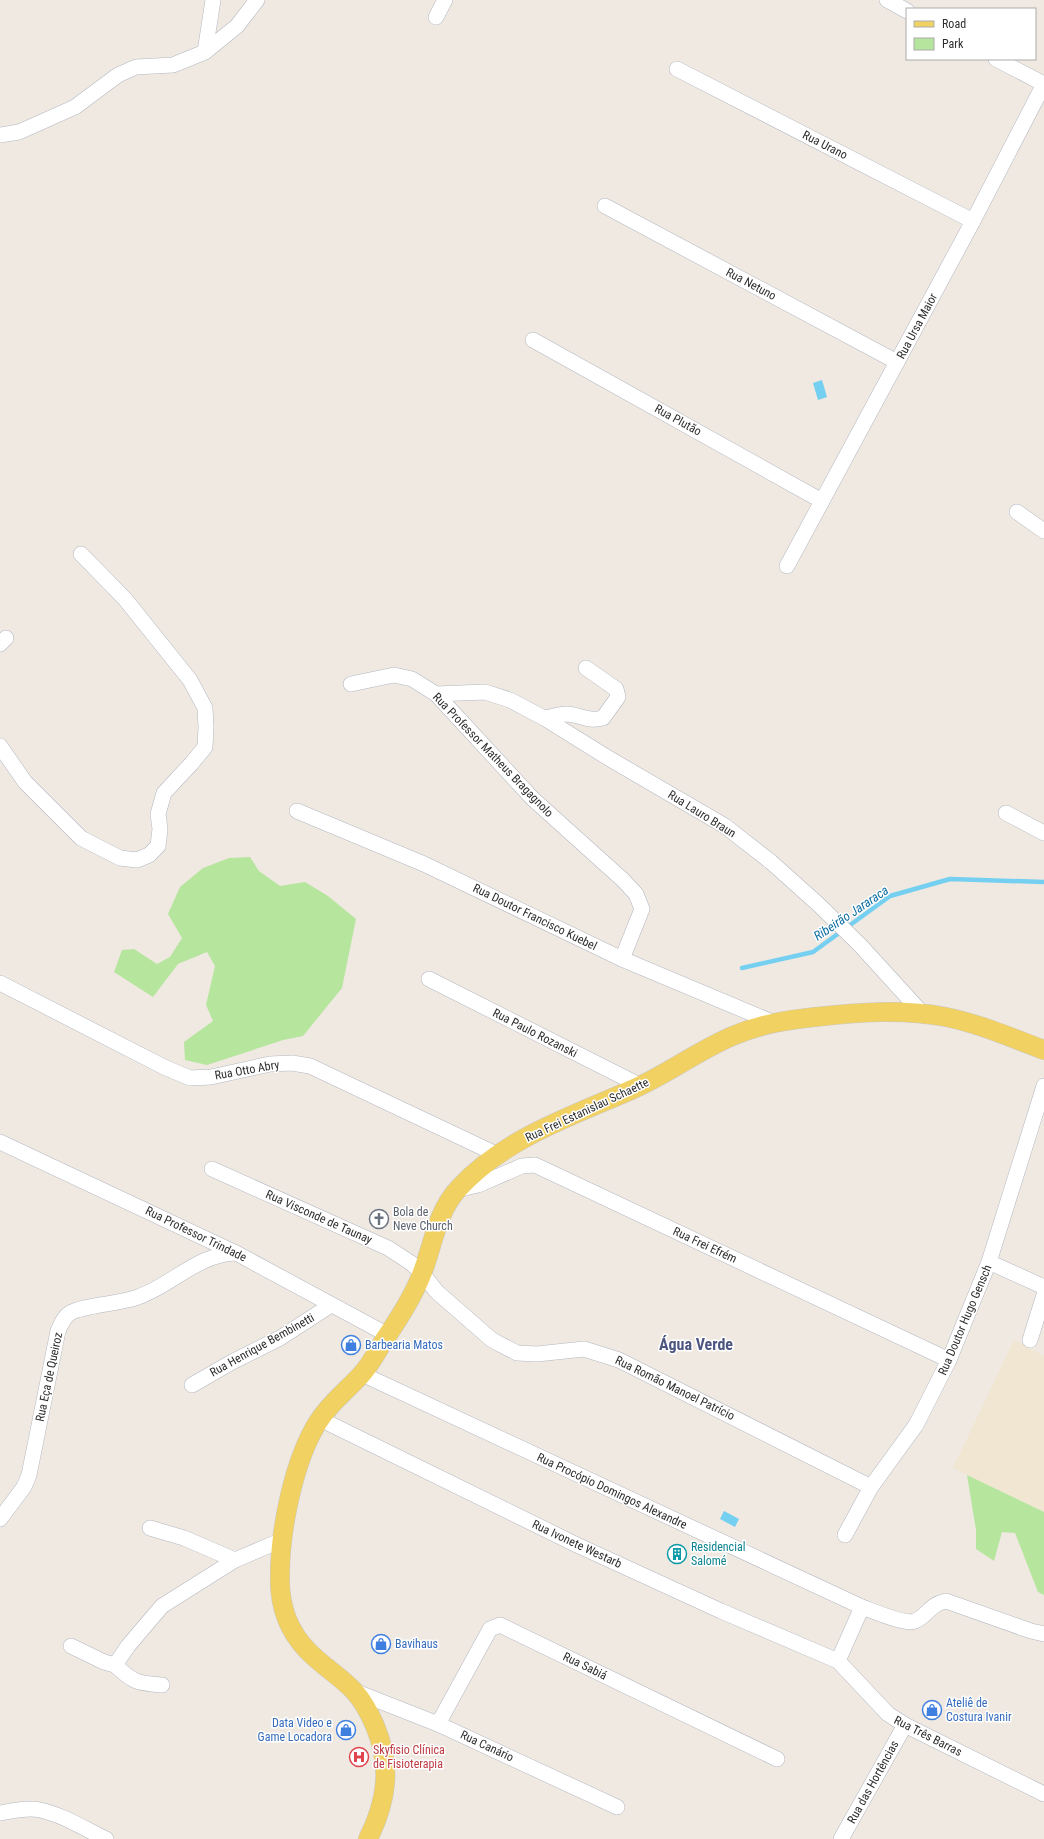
<svg xmlns="http://www.w3.org/2000/svg" width="1044" height="1839" viewBox="0 0 1044 1839" font-family="'Roboto Condensed',sans-serif">
<style>
.education{fill:#f0e6d1}
.green{fill:#b6e59e}
.water{fill:#75cff0}
.lines{fill:none;stroke-linecap:round;stroke-linejoin:round}
.stream{stroke:#75cff0;stroke-width:4.5}
.minor-casing{stroke:#b4b7c1;stroke-width:16}
.major-casing{stroke:#c9c9c9;stroke-width:20}
.minor{stroke:#fff;stroke-width:15}
.major{stroke:#f2d163;stroke-width:19}
.labels{text-anchor:middle;dominant-baseline:central;stroke-width:3;stroke-linejoin:round;paint-order:stroke}
.street-label{font-size:12px;fill:#2e2e2e;stroke:#fff}
.worship-label{font-size:12px;fill:#5b616d;stroke:#fff;text-anchor:start}
.shop-label{font-size:12px;fill:#366cbe;stroke:#fff;text-anchor:start}
.culture-label{font-size:12px;fill:#0d838f;stroke:#fff;text-anchor:start}
.health-label{font-size:12px;fill:#be3a42;stroke:#fff;text-anchor:start}
.water-label{font-size:13px;font-style:italic;fill:#0d6fa3;stroke:#fff}
.district-label{font-size:16px;font-weight:bold;fill:#4d5680;stroke:#fff}
</style>
<rect width="100%" height="100%" fill="#efe9e1"/>
<polygon class="education" points="1014,1340 1044,1356 1044,1512 953,1468"/>
<g class="green">
<polygon points="250,857 259,871 280,886 305,882 328,896 356,919 342,988 303,1036 283,1040 207,1065 185,1060 184,1042 213,1021 206,1005 215,966 207,952 178,964 153,997 114,972 122,950 134,949 157,964 170,957 182,938 168,914 180,887 203,868 229,858"/>
<polygon points="967,1475 1044,1512 1044,1595 1038,1592 1015,1533 1002,1532 994,1561 976,1549 976,1530"/>
</g>
<g class="water">
<polygon points="822,380 827,397 818,400 813,383"/>
<polygon points="724,1511 739,1519 735,1527 720,1519"/>
</g>
<g class="lines">
<polyline class="stream" points="742,968 813,952 890,896 950,879 1044,882"/>
<g class="minor-casing">
<g id="minor">
<polyline points="887,0 907,11"/>
<polyline points="436,17 445,0"/>
<polyline points="205,52 213,0"/>
<polyline points="996,59 1044,84"/>
<polyline points="677,69 973,221"/>
<polyline points="0,135 19,132 75,107 118,75 136,67 173,65 205,52 237,26 257,0"/>
<polyline points="605,206 897,362"/>
<polyline points="533,340 822,501"/>
<polyline points="1017,512 1044,531"/>
<polyline points="787,566 973,221 1044,84"/>
<polyline points="0,644 6,638"/>
<polyline points="351,684 394,675 412,679 436,694 533,799 623,880 636,894 642,909 622,959"/>
<polyline points="436,694 485,692 510,700 544,718 610,759 725,826 771,862 818,904 860,945 922,1013"/>
<path d="M544 718C552 717 560 714 567 714 582 715 587 722 603 718L618 697 616 689 586 668"/>
<polyline points="0,746 25,782 81,838 120,858 137,860 149,855 158,846 160,829 158,814 164,793 191,764 205,747 206,727 205,708 190,680 125,599 81,554"/>
<polyline points="297,811 424,864 622,959 772,1022"/>
<polyline points="1006,813 1044,833"/>
<polyline points="429,979 641,1086"/>
<polyline points="0,983 164,1067 190,1078 211,1077 270,1064 292,1063 310,1066 496,1154"/>
<polyline points="0,1142 236,1253 388,1335"/>
<polyline points="212,1169 388,1248 411,1263 422,1273 437,1292 492,1340 517,1353 537,1354 584,1349 619,1360 871,1487"/>
<polyline points="456,1190 478,1185 522,1166 535,1165 949,1360"/>
<polyline points="989,1262 1044,1287"/>
<polyline points="1030,1340 1044,1295"/>
<path d="M362 1374 862 1607C873 1611 905 1625 915 1621 929 1615 928 1605 946 1601L1031 1631 1044 1634"/>
<polyline points="192,1385 232,1362 280,1338 331,1305"/>
<polyline points="320,1419 577,1545 721,1611 838,1661 888,1714 905,1725 1044,1794"/>
<path d="M0 1519 24 1487 29 1475 58 1331C61 1324 64 1317 70 1313 83 1305 120 1304 138 1297 172 1285 198 1254 236 1253"/>
<polyline points="150,1528 184,1538 235,1560"/>
<polyline points="845,1535 871,1487 916,1425 949,1360 989,1262 1044,1086"/>
<polyline points="71,1646 104,1662 115,1665 128,1646 162,1606 235,1560 282,1540"/>
<polyline points="838,1661 862,1607"/>
<path d="M115 1665C134 1683 137 1683 162 1685"/>
<polyline points="354,1691 438,1724 617,1807"/>
<polyline points="438,1724 490,1629 500,1625 777,1759"/>
<path d="M0 1813C12 1811 28 1807 40 1810 63 1815 85 1829 106 1839"/>
<polyline points="841,1839 905,1725"/>
</g>
</g>
<g class="major-casing">
<path id="major" d="M368 1839C387 1801 392 1766 375 1726 370 1714 363 1701 354 1691 340 1676 321 1665 307 1650 287 1629 279 1603 280 1575 280 1529 294 1460 318 1422 330 1403 345 1392 360 1376 371 1365 378 1349 387 1336 400 1317 412 1298 421 1276 433 1247 436 1212 459 1188 505 1138 570 1117 631 1090 667 1075 698 1050 735 1035 761 1024 787 1020 815 1017 858 1012 903 1009 946 1017 980 1024 1012 1038 1044 1050"/>
</g>
<use href="#minor" class="minor"/>
<use href="#major" class="major"/>
</g>
<defs>
<g id="church-ring" transform="scale(1)"><circle r="9.5" fill="#fff" stroke="#6b7280" stroke-width="1.5"/><path d="M-1.2-6h2.4v3.5h3.3v2.4h-3.3V6h-2.4V-.1h-3.3v-2.4h3.3Z" fill="#6b7280"/></g>
<g id="shop-ring" transform="scale(1)"><circle r="9.5" fill="#fff" stroke="#3f7fe0" stroke-width="1.5"/><path d="M-5-2.5h2.3a2.7 3.5 0 0 1 5.4 0H5L5.5 6h-11ZM-1.5-2.5h3a1.5 2.3 0 0 0-3 0Z" fill="#3f7fe0"/></g>
<g id="building-ring" transform="scale(1)"><circle r="9.5" fill="#fff" stroke="#0f9aa8" stroke-width="1.5"/><path d="M-4-6H4V6H1V3H-1V6H-4ZM-2.5-4.3h1.7v1.8h-1.7ZM.8-4.3h1.7v1.8H.8ZM-2.5-1h1.7V.8h-1.7ZM.8-1h1.7V.8H.8Z" fill="#0f9aa8"/></g>
<g id="hospital-ring" transform="scale(1)"><circle r="9.5" fill="#fff" stroke="#e0444e" stroke-width="1.5"/><path d="M-5-5h3v3.5h4V-5h3V5h-3V1.5h-4V5h-3Z" fill="#e0444e"/></g>
</defs>
<g fill-rule="evenodd">
<use href="#church-ring" x="379" y="1219"/>
<use href="#shop-ring" x="351" y="1345"/>
<use href="#building-ring" x="677" y="1554"/>
<use href="#shop-ring" x="381" y="1644"/>
<use href="#shop-ring" x="932" y="1710"/>
<use href="#shop-ring" x="346" y="1730"/>
<use href="#hospital-ring" x="359" y="1757"/>
</g>
<g class="labels">
<g class="street-label">
<text transform="translate(825 145) rotate(27)">Rua Urano</text>
<text transform="translate(751 284) rotate(28)">Rua Netuno</text>
<text transform="translate(917 326) rotate(-62)">Rua Ursa Maior</text>
<text transform="translate(678 420) rotate(29)">Rua Plutão</text>
<text transform="translate(493 755) rotate(46)">Rua Professor Matheus Bragagnolo</text>
<text transform="translate(702 814) rotate(32)">Rua Lauro Braun</text>
<text transform="translate(535 917) rotate(26)">Rua Doutor Francisco Kuebel</text>
<text transform="translate(535 1033) rotate(27)">Rua Paulo Rozanski</text>
<text transform="translate(247 1070) rotate(-10)">Rua Otto Abry</text>
<text transform="translate(587 1110) rotate(-25)">Rua Frei Estanislau Schaette</text>
<text transform="translate(319 1217) rotate(24)">Rua Visconde de Taunay</text>
<text transform="translate(196 1234) rotate(26)">Rua Professor Trindade</text>
<text transform="translate(705 1245) rotate(25)">Rua Frei Efrém</text>
<text transform="translate(965 1320) rotate(-67)">Rua Doutor Hugo Gensch</text>
<text transform="translate(262 1345) rotate(-29)">Rua Henrique Bembinetti</text>
<text transform="translate(49 1377) rotate(-78)">Rua Eça de Queiroz</text>
<text transform="translate(675 1388) rotate(26)">Rua Romão Manoel Patrício</text>
<text transform="translate(612 1491) rotate(25)">Rua Procópio Domingos Alexandre</text>
<text transform="translate(577 1544) rotate(25)">Rua Ivonete Westarb</text>
<text transform="translate(585 1666) rotate(26)">Rua Sabiá</text>
<text transform="translate(928 1736) rotate(27)">Rua Três Barras</text>
<text transform="translate(487 1746) rotate(25)">Rua Canário</text>
<text transform="translate(873 1782) rotate(-61)">Rua das Hortências</text>
</g>
<g class="worship-label">
<text x="393" y="1212">Bola de<tspan x="393" dy="14">Neve Church</tspan></text>
</g>
<g class="shop-label">
<text x="365" y="1345">Barbearia Matos</text>
<text x="395" y="1644">Bavihaus</text>
<text x="946" y="1703">Ateliê de<tspan x="946" dy="14">Costura Ivanir</tspan></text>
<text x="332" y="1723" text-anchor="end">Data Video e<tspan x="332" dy="14">Game Locadora</tspan></text>
</g>
<g class="culture-label">
<text x="691" y="1547">Residencial<tspan x="691" dy="14">Salomé</tspan></text>
</g>
<g class="health-label">
<text x="373" y="1750">Skyfisio Clínica<tspan x="373" dy="14">de Fisioterapia</tspan></text>
</g>
<g class="water-label">
<text transform="translate(851 913) rotate(-34)">Ribeirão Jararaca</text>
</g>
<g class="district-label">
<text x="696" y="1344">Água Verde</text>
</g>
</g>
<rect x="906" y="8" width="130" height="52" fill="#ffffff" stroke="#ababab"/>
<rect x="914" y="21" width="20" height="6" fill="#f2d163" stroke="#ababab"/>
<text x="942" y="28" font-size="12" fill="#2e2e2e">Road</text>
<rect x="914" y="38" width="20" height="12" fill="#b6e59e" stroke="#ababab"/>
<text x="942" y="48" font-size="12" fill="#2e2e2e">Park</text>
</svg>
